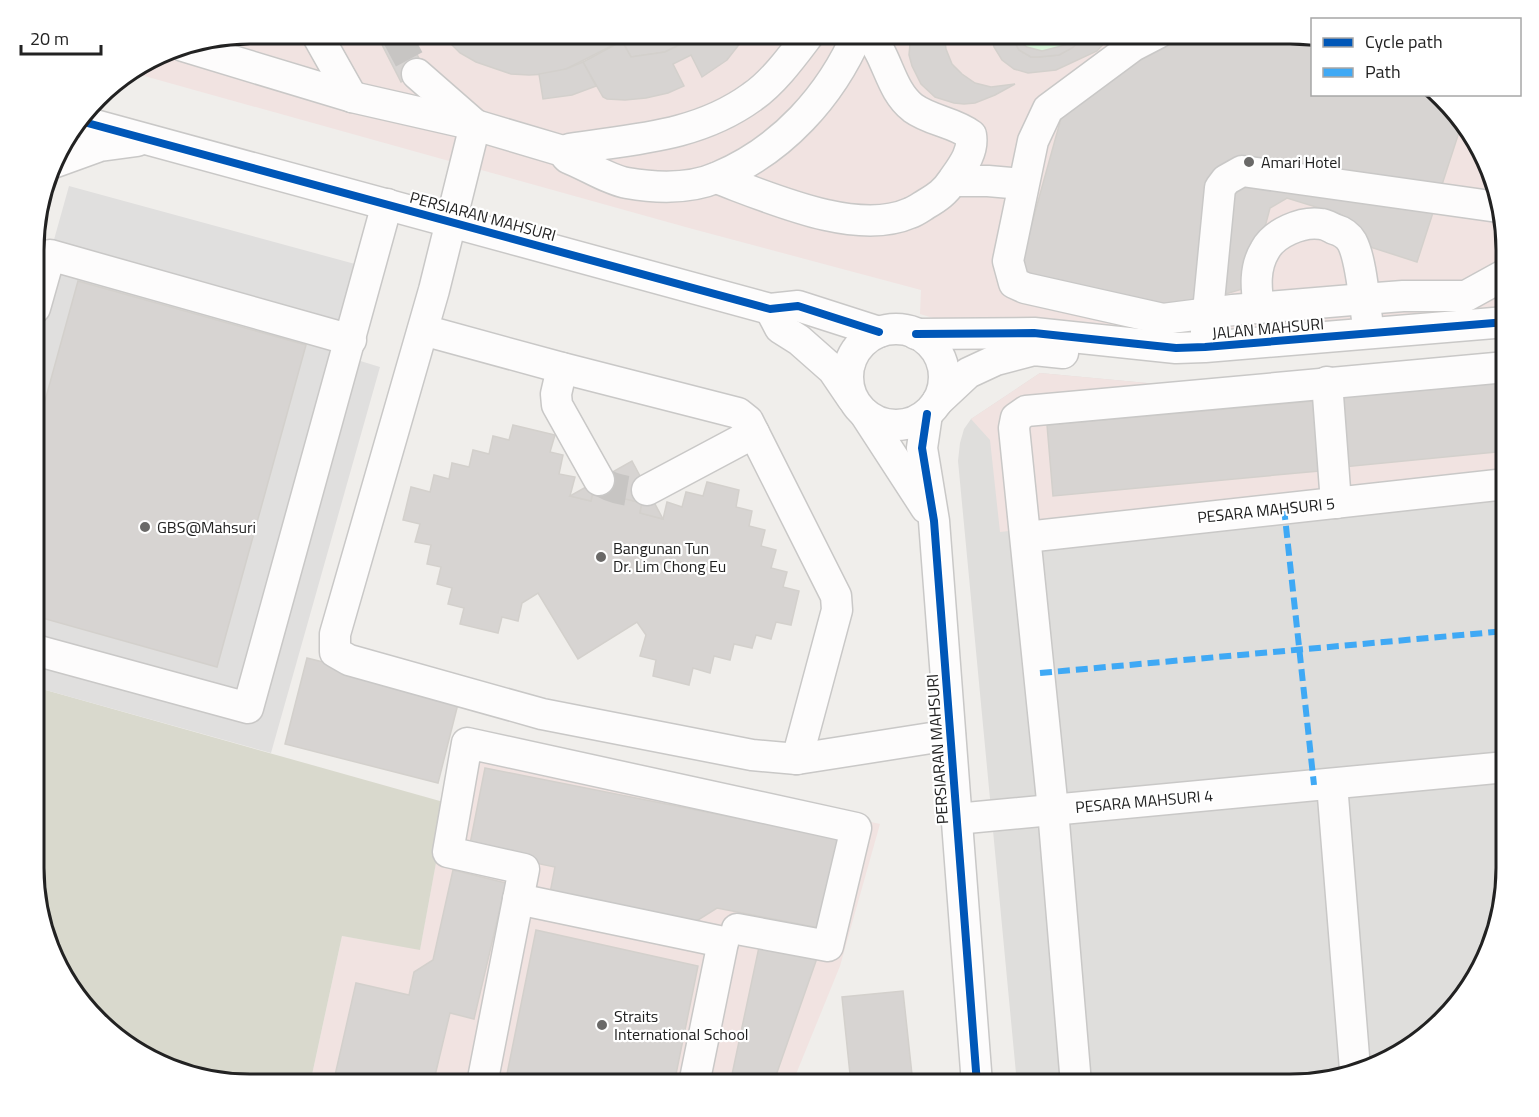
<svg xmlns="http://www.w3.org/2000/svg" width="1539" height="1117" viewBox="0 0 1539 1117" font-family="'Titillium Web',sans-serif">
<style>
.residential{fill:#dfdedc}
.commercial{fill:#f1e3e1}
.construction{fill:#d9d9cd}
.park{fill:#daf5da}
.parking{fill:#e0dfde}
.building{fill:#d7d4d2;stroke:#d3d0cc;stroke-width:1.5}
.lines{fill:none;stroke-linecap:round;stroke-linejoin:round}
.minor-tunnel{stroke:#c7c5c3;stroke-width:30;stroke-dasharray:30 15;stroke-linecap:butt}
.minor-casing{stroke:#c9c8c7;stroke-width:33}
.minor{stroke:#fdfcfc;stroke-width:30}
.quiet{stroke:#3fa9f5;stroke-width:6;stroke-dasharray:12 6;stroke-linecap:butt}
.cycleway-casing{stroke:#fff;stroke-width:11}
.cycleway{stroke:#0057b8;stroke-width:8}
.poi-dot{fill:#6a6968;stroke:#fff;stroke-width:2}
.labels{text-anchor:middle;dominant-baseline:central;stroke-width:4.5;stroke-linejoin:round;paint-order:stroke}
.poi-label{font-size:16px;fill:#222;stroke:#fff;text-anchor:start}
.street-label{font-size:16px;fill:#222;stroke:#fff}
.rim{fill:none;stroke:#222;stroke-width:3}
</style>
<rect width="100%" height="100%" fill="#f0eeeb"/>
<polygon class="residential" points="1506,356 1506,881 1494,937 1461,1000 1386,1062 1290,1084 1017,1084 958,461 960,443 964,429 971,419 1040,373 1190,387"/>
<g class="commercial">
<polygon points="250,33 1303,33 1312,36 1312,94 1435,95 1484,153 1506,236 1506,322 1182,346 956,325 920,314 921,290 689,228 130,72 167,49"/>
<polygon points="1506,356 1506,476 1000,532 990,440 971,419 1040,373 1190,387"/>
<polygon points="466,732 880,824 840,966 792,1084 310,1084 342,936 420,949 447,803"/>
</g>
<polygon class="construction" points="35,687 447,803 420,950 342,936 310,1084 236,1084 180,1072 117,1039 62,975 35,895"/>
<path class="park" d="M1016 33H1051L1065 45C1047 53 1024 56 1016 33Z"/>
<polygon class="parking" points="69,186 355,264 331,352 380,367 271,753 35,687 35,616 217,667 78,281 35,437 35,250 50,254"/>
<g class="building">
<polygon points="376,33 406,33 425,70 401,82"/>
<polygon points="440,33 637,33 566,69 548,74 529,75 511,74 476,62 460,53"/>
<polygon points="637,33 657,33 660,39 666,43 675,40 677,33 694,33 681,44 665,52 631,57 622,41"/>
<polygon points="657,33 677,33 675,40 666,43 660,39"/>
<polygon points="694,33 748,33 727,60 702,77 691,55 673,64 684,86 668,93 646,98 625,100 607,99 603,97 583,62 622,41 631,57 665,52 681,44"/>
<polygon points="911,33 944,33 946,49 952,64 962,74 975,83 991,87 1015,84 995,95 975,103 964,104 954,103 935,97 921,84 912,66 909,55"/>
<polygon points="990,33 1010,33 1019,50 1031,57 1038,57 1059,55 1072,48 1089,33 1134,33 1111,36 1097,51 1056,70 1028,73 1014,69 1002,60 994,47"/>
<polygon points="1010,33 1016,33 1020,42 1027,47 1042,51 1065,45 1051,33 1089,33 1072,48 1059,55 1038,57 1031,57 1019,50"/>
<polygon points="1185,33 1303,33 1312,36 1312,94 1435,94 1461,126 1417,262 1336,236 1342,215 1287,198 1270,208 1249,287 1166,312 1019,270 1065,104 1171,40"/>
<polygon points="583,62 596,86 572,95 543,99 539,74 566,69"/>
<polygon points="78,281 306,345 217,667 35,616 35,437"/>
<polygon points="1506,381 1506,451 1343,467 1337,397"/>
<polygon points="1313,401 1319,471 1053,496 1047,425"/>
<polygon points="513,425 555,435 550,452 563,455 559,474 575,477 570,496 591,501 593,491 642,503 640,513 663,519 667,502 682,507 686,492 703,496 707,482 739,490 736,507 752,511 749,526 765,530 761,546 776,550 771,568 787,572 783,587 799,591 791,625 776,622 771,639 756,635 752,648 734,644 730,660 714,656 710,673 693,668 689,685 653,676 656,660 640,656 646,635 637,622 578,659 538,593 522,603 518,621 502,617 498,633 460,624 464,608 448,604 452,588 437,584 441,567 427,564 431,545 415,542 420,524 403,520 411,487 430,492 434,475 449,479 452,463 469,467 473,450 489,454 493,436 509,440"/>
<polygon points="632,461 663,519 640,513 642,503 593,491 591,501 570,496"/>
<polygon points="307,658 460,696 438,783 285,744"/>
<polygon points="485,768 847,840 829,930 717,908 695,922 550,893 555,867 469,849"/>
<polygon points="453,870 506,883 474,1019 450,1013 433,1084 333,1084 356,983 409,995 414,972 433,960"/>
<polygon points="536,930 698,966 674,1084 505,1084"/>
<polygon points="759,947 817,958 773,1084 730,1084"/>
<polygon points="903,991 913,1084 851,1084 842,997"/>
</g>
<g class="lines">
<g class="minor-tunnel">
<polyline points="395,33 417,74"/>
<path d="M599 480C609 488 635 495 647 490"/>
</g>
<g class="minor-casing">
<g id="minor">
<polyline points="316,33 352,97"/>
<polyline points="1158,33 1133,46 1048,109 1033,141 1008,261 1014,283 1025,288 1163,319 1233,310 1364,299 1403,296 1466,296 1506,274"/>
<path d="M183 46 352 97 475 125 566 152V156L568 158C586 165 609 180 627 183 656 188 691 189 718 177 782 150 831 96 858 33"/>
<polyline points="417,74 473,123"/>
<polyline points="80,121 770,309 798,306 879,332"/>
<polyline points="475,125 434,290 335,634 335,652 349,660 542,714 752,755 797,759 950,735"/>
<path d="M566 152 569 149C633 139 697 137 752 97 774 82 794 54 810 33"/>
<polyline points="53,163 100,146 137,141"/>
<path d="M716 178C768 197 856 237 910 213 916 211 921 207 926 204 938 197 945 192 953 180 962 167 974 152 971 135 954 122 931 121 913 108 895 94 890 71 880 52 877 46 872 39 867 33"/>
<polyline points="953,181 988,181 1023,184"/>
<polyline points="35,308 50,255 351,340"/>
<path d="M1259 308C1256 288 1254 268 1265 250 1274 233 1302 221 1321 224 1325 224 1330 227 1334 229 1341 231 1348 235 1352 242 1361 259 1364 298 1367 319"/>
<polyline points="770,309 780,328 799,340 833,370 852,398"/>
<circle cx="896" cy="377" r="48"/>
<polyline points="423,330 562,368 738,413 748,421 836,596 837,610 797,759"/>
<polyline points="1206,332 1220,188 1226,180 1242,171 1498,207"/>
<polyline points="916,334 1034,333 1176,348 1205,347 1506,322"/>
<polyline points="562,368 556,394 557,405 599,480"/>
<polyline points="1327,382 1336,503"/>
<polyline points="937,402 968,373 996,360 1034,350 1063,353"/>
<polyline points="865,414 926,508"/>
<polyline points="927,414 922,448 934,521 977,1084"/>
<polyline points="647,490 754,433"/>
<polyline points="1026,537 1506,484"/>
<polyline points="35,650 248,708 387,204"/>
<polyline points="1332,784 1355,1069"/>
<polyline points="956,819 1506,767"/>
<polyline points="518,899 723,942"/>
<polyline points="482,1084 524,869 448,852 467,743 856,828 828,946 737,929"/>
<polyline points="694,1084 723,942"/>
<polyline points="1076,1084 1053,810 1014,428 1016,418 1026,411 1506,367"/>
</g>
</g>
<use href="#minor" class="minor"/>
<g class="quiet">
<polyline points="1504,340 1506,353"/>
<polyline points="1284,508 1314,785"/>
<polyline points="1040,673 1506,631"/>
</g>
<g class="cycleway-casing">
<g id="cycleway">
<polyline points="80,121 770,309 798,306 879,332"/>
<polyline points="916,334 1034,333 1176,348 1205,347 1506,322"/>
<polyline points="927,414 922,448 934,521 977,1084"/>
</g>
</g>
<use href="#cycleway" class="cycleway"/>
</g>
<g class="poi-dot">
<circle cx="1249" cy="162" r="6"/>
<circle cx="145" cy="527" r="6"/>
<circle cx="601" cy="557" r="6"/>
<circle cx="602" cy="1025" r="6"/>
</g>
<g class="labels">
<g class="poi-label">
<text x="1261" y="162">Amari Hotel</text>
<text x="157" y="527">GBS@Mahsuri</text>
<text x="613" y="548">Bangunan Tun<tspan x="613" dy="18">Dr. Lim Chong Eu</tspan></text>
<text x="614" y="1016">Straits<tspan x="614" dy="18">International School</tspan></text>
</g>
<g class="street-label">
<text transform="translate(483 216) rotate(15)">PERSIARAN MAHSURI</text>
<text transform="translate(1268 328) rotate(-5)">JALAN MAHSURI</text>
<text transform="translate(1266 510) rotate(-6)">PESARA MAHSURI 5</text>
<text transform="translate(937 749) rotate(-94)">PERSIARAN MAHSURI</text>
<text transform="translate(1144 801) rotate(-5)">PESARA MAHSURI 4</text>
</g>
</g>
<path d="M0 0H1539V1117H0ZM250 44H1290A206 206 0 0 1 1496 250V868A206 206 0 0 1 1290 1074H250A206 206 0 0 1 44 868V250A206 206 0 0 1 250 44Z" fill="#fff" fill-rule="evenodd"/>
<path class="rim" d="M250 44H1290A206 206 0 0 1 1496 250V868A206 206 0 0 1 1290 1074H250A206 206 0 0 1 44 868V250A206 206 0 0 1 250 44Z"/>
<rect x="1311" y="18" width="210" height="78" fill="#ffffff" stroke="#a7a7a7" stroke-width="1.5"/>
<rect x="1323" y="38" width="30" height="9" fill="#0057b8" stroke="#a7a7a7" stroke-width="1.5"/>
<text x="1365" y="48" font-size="18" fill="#222222">Cycle path</text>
<rect x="1323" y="68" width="30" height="9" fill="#3fa9f5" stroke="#a7a7a7" stroke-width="1.5"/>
<text x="1365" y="78" font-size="18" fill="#222222">Path</text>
<path d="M21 45v9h80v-9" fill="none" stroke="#222222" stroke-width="3"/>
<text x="30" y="45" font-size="18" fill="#222222" stroke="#ffffff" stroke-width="4.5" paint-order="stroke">20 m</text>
</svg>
